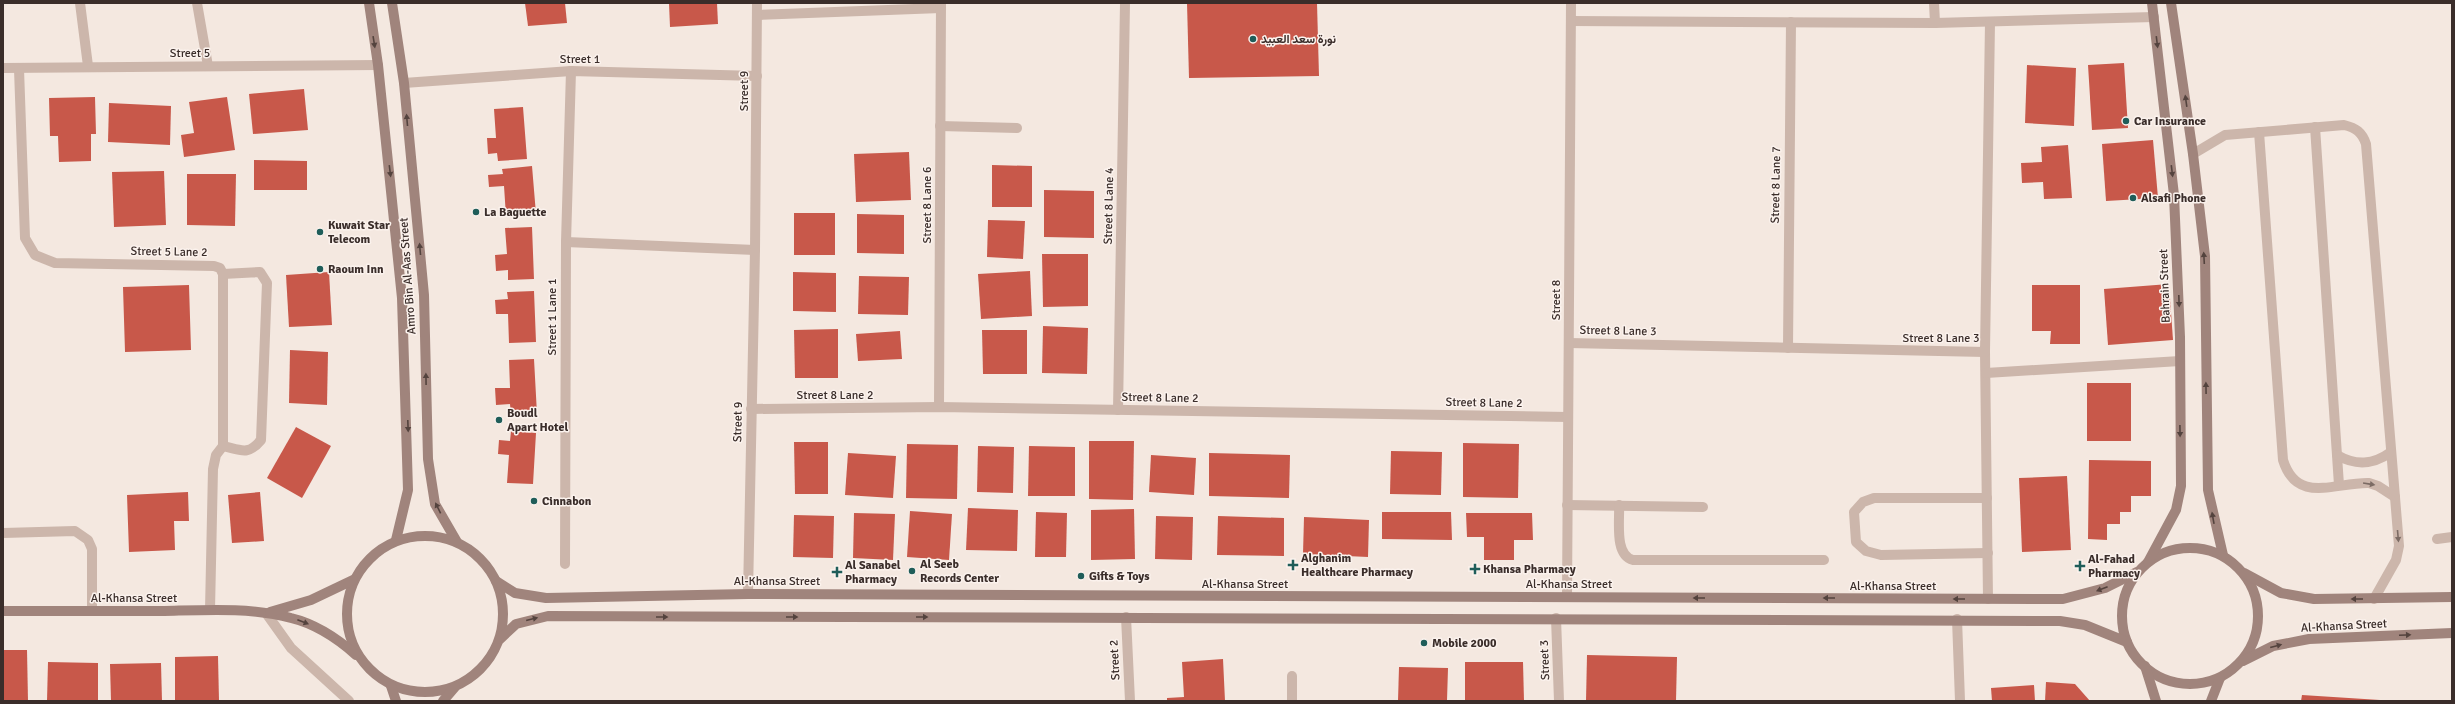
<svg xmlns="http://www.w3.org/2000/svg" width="2455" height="704" viewBox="0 0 2455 704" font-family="Signika,Vazirmatn,sans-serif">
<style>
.building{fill:#c8584a}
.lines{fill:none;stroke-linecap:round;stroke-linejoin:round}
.lane{stroke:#ccb6ab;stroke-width:10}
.street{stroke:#ccb6ab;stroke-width:10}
.secondary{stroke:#a0847c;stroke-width:10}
.oneway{fill:#54433e}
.oneway2{fill:#7c6b64}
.poi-dot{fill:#1f5d59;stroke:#fbf2ed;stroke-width:1.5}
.labels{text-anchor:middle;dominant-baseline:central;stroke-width:3;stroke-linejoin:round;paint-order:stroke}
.poi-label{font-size:12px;font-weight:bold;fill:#3a2d2a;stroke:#fbf2ed;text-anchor:start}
.street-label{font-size:12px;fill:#3a2d2a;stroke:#fbf2ed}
</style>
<rect width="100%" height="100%" fill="#f4e8e0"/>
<g class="building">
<polygon points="525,3 565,3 567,23 528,26"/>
<polygon points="669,3 717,3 718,24 670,27"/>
<polygon points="1187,3 1317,3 1319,76 1189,78"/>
<polygon points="2124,63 2128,128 2092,130 2088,65"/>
<polygon points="2027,65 2076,68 2074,126 2025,123"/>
<polygon points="304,89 308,130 253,134 249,94"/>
<polygon points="95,97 96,134 91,134 91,161 59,162 58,136 50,136 49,98"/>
<polygon points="227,97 235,150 184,157 181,135 194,133 189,102"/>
<polygon points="109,103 171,106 170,145 108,142"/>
<polygon points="523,107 527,159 498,161 497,153 488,154 487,138 496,138 494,109"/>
<polygon points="2153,140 2158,198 2106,201 2102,144"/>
<polygon points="2068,145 2072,198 2044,199 2043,182 2022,183 2021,163 2042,162 2041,147"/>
<polygon points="909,152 911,200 856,202 854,154"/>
<polygon points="254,160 307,161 307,190 254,190"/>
<polygon points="992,165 1032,166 1032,207 992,207"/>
<polygon points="532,166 536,214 506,216 504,186 489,187 488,175 503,174 502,169"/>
<polygon points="164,171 166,225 114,227 112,172"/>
<polygon points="187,174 236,174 235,226 187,225"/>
<polygon points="1044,190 1094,191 1094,238 1044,237"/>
<rect x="794" y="213" width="41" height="42"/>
<polygon points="857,214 904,215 904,254 857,253"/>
<polygon points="988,220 1025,221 1023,259 987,257"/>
<polygon points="532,227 534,279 508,280 508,270 496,271 495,255 507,254 505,228"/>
<polygon points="1042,254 1088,254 1088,306 1043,307"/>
<polygon points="1030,271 1032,316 981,319 978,274"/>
<polygon points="329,272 332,325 289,327 286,275"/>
<polygon points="793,272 836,273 836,312 793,311"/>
<polygon points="859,276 909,277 908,315 858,314"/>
<polygon points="2169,284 2173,340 2108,345 2104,289"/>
<polygon points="189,285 191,350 125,352 123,287"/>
<polygon points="2032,285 2080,285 2080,344 2050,344 2051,331 2032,331"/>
<polygon points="534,291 536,342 509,343 508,314 496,314 495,300 508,299 507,292"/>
<polygon points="1043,326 1088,328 1087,374 1042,373"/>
<polygon points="838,329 838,378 795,378 794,330"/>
<polygon points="982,330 1027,330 1027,374 983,374"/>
<polygon points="900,331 902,359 858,361 856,334"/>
<polygon points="290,350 328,352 327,405 289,403"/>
<polygon points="534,359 537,414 511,415 510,404 496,405 495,388 510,388 509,360"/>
<rect x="2087" y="383" width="44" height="58"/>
<polygon points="296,427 331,446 302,498 267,478"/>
<polygon points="511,431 536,433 533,484 507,483 509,455 498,454 499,440 510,441"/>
<polygon points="1089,441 1134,441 1133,500 1089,499"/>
<polygon points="794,442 828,442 828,494 795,494"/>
<polygon points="1463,443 1519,444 1518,498 1463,497"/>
<polygon points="907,444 958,445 957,499 906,498"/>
<polygon points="978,446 1014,447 1013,493 977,492"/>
<polygon points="1029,446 1075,447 1075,496 1028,496"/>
<polygon points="1391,451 1442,452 1441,495 1390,494"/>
<polygon points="848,453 896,456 893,498 845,495"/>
<polygon points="1209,453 1290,455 1289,498 1209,496"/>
<polygon points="1151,455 1196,458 1194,495 1149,492"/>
<polygon points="2089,460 2151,461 2151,496 2131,496 2131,512 2120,512 2120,524 2107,524 2107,540 2088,539"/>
<polygon points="2067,476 2071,550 2022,552 2019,478"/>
<polygon points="188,492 189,521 174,521 175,550 129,552 127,495"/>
<polygon points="260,492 264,541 232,543 228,495"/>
<polygon points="968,508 1018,510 1017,551 966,550"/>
<polygon points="1134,509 1135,559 1091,560 1091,510"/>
<polygon points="910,511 952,514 949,560 907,557"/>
<polygon points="1036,512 1067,513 1066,557 1035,557"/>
<polygon points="1382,512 1451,512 1452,540 1382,539"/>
<polygon points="854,513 895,514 893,560 853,558"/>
<polygon points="1466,513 1532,513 1533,540 1514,540 1514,560 1484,560 1484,537 1467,537"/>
<polygon points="794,515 834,516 833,558 793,557"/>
<polygon points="1156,516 1193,517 1192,560 1155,559"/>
<polygon points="1218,516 1284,518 1284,556 1217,555"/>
<polygon points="1304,517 1369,520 1368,557 1303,554"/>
<polygon points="3,650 27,650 28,701 3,701"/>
<polygon points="1587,655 1677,657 1676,701 1586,701"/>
<polygon points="218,656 219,701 175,701 175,657"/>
<polygon points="1223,659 1225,701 1167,701 1167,698 1184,697 1182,662"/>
<polygon points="48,662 98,663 98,701 47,701"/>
<polygon points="1465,662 1523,662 1524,701 1465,701"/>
<polygon points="161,663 162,701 111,701 110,664"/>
<polygon points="1399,667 1448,668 1447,701 1398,701"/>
<polygon points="2046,682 2075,684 2090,701 2045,701"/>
<polygon points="2034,685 2035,701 1992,701 1991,688"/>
<polygon points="2302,695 2380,700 2380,701 2301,701"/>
</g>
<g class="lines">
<g class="lane">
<polyline points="80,3 88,66"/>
<polyline points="757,15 941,8"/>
<polyline points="940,126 1017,128"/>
<polyline points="2315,127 2339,485"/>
<path d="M2259 132 2283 460C2297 505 2335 482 2369 483L2378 486 2395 497"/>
<path d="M2193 154 2225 135 2344 125C2356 128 2362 132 2366 144L2399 546 2396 560 2374 599"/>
<polyline points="1985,352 1988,599"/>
<polyline points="1986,373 2180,361"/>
<path d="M2337 455C2356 466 2373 465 2391 452"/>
<polyline points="1987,498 1874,498 1863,502 1854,512 1856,542 1866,551 1881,555 1988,553"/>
<polyline points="1567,505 1703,507"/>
<path d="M1619 505C1620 521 1614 555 1633 560H1824"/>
<polyline points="3,533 75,531 88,540 92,549 92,611"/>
<polyline points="2437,539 2452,537"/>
<polyline points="266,613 291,648 349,701"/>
<polyline points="1957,619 1960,701"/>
<polyline points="1292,701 1292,676"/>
</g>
<g class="street">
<polyline points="197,3 208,66"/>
<polyline points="1934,3 1935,23"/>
<polyline points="1571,21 1935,23 2154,17"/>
<polyline points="3,68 378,65"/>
<polyline points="19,69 25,238 35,255 55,263 214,266 220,268 223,274 223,446 216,455 213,469 210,610"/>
<polyline points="404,83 571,71 757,76"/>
<polyline points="566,242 755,250"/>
<polyline points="1569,343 1985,352 1990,22"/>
<polyline points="1788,348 1791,22"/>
<polyline points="939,407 941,3"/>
<polyline points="751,409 939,407 1568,417"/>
<polyline points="1118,410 1125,3"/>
<path d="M223 446C241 450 248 456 261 440L267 283 260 272 223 274"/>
<polyline points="565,564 566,242 571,71"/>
<polyline points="748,594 755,250 757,3"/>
<polyline points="1567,597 1571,3"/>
<polyline points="1126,617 1130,701"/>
<polyline points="1556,618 1559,701"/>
</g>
<g class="secondary">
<polyline points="369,3 378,65 402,298 408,490 396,540"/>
<polyline points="392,3 404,83 424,295 428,459 435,504 457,542"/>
<polyline points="2171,3 2193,154 2205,256 2208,490 2223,555"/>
<circle cx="425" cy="614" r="78"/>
<circle cx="2190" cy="616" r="68"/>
<polyline points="2148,562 2176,510 2181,486 2180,337 2174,195 2152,3"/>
<polyline points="2244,573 2281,593 2314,599 2452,597"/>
<polyline points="496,581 515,593 546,598 748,594 2063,599 2105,588 2137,572"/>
<path d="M3 611C57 611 110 611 164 611 205 610 250 607 291 618 316 624 337 638 356 655"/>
<polyline points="270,612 311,600 353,580"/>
<polyline points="500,639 516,624 548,616 2060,621 2085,625 2127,642"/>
<polyline points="2243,661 2273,646 2309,639 2452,633"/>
<polyline points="2145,666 2156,701"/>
<polyline points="391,686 396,701"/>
<polyline points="443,701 455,687"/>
<polyline points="2211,701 2220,678"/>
</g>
</g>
<defs><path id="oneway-solid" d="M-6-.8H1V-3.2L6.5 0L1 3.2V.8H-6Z"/></defs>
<g class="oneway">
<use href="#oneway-solid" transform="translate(374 42) rotate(81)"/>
<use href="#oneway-solid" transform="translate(2157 42) rotate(83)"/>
<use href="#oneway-solid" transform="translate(2186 101) rotate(-98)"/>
<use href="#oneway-solid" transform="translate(407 120) rotate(-95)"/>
<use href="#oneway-solid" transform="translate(390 171) rotate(83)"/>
<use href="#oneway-solid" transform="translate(2172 171) rotate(83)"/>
<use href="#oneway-solid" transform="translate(420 249) rotate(-95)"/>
<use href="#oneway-solid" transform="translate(2204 258) rotate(-93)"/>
<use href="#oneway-solid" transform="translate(2179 301) rotate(88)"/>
<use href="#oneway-solid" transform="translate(426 379) rotate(-91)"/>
<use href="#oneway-solid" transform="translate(2206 388) rotate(-91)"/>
<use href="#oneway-solid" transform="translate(408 426) rotate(88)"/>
<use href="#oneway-solid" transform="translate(2180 431) rotate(89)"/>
<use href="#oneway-solid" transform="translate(438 508) rotate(-116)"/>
<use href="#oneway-solid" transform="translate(2213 518) rotate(-100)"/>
<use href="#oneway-solid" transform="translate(2102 589) rotate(159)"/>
<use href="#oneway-solid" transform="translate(1699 598) rotate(-180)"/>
<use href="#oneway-solid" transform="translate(1829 598) rotate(-180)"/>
<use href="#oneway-solid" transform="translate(1959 599) rotate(-180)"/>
<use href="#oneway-solid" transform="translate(2357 599) rotate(-180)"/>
<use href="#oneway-solid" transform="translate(662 617)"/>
<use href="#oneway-solid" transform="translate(792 617)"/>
<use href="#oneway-solid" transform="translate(922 617)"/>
<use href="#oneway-solid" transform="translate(532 619) rotate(-14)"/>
<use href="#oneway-solid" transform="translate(303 622) rotate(21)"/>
<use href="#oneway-solid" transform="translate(2405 635) rotate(-2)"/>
<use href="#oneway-solid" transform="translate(2276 646) rotate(-15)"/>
</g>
<g class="oneway2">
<use href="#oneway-solid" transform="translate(2369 484) rotate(9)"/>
<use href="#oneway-solid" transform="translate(2398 536) rotate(85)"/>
</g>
<g class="poi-dot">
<circle cx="1253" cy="39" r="4"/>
<circle cx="2126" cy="121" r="4"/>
<circle cx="2133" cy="198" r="4"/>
<circle cx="476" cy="212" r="4"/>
<circle cx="320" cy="232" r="4"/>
<circle cx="320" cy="269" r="4"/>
<circle cx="499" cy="420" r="4"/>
<circle cx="534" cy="501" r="4"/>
<path d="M1291 559h4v4h4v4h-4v4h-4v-4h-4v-4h4z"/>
<path d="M2078 560h4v4h4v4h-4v4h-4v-4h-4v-4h4z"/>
<path d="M1473 563h4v4h4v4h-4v4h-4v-4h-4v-4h4z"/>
<circle cx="912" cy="571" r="4"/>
<path d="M835 566h4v4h4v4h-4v4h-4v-4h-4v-4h4z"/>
<circle cx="1081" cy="576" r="4"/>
<circle cx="1424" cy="643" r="4"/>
</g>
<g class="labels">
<g class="poi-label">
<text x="1261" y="39">نورة سعد العبيد</text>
<text x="2134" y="121">Car Insurance</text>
<text x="2141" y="198">Alsafi Phone</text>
<text x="484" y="212">La Baguette</text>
<text x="328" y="225">Kuwait Star<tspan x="328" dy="14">Telecom</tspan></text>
<text x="328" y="269">Raoum Inn</text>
<text x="507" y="413">Boudl<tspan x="507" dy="14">Apart Hotel</tspan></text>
<text x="542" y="501">Cinnabon</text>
<text x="1301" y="558">Alghanim<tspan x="1301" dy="14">Healthcare Pharmacy</tspan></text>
<text x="2088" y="559">Al-Fahad<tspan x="2088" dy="14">Pharmacy</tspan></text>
<text x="920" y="564">Al Seeb<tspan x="920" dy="14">Records Center</tspan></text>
<text x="845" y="565">Al Sanabel<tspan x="845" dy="14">Pharmacy</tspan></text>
<text x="1483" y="569">Khansa Pharmacy</text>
<text x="1089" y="576">Gifts &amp; Toys</text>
<text x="1432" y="643">Mobile 2000</text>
</g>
<g class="street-label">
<text x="190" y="53">Street 5</text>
<text x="580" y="59">Street 1</text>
<text transform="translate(744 91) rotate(-90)">Street 9</text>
<text transform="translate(1776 185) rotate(-89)">Street 8 Lane 7</text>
<text transform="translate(927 205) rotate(-90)">Street 8 Lane 6</text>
<text transform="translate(1109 206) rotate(-89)">Street 8 Lane 4</text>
<text transform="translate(169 252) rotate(1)">Street 5 Lane 2</text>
<text transform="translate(408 276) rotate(-94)">Amro Bin Al-Aas Street</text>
<text transform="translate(2165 286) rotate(-92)">Bahrain Street</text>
<text transform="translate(1556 300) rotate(-90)">Street 8</text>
<text transform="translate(552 317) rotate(-90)">Street 1 Lane 1</text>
<text transform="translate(1618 331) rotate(1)">Street 8 Lane 3</text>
<text x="1941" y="338">Street 8 Lane 3</text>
<text x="835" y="395">Street 8 Lane 2</text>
<text transform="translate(1160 398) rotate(1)">Street 8 Lane 2</text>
<text transform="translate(1484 403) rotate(1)">Street 8 Lane 2</text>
<text transform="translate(738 422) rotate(-89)">Street 9</text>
<text x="777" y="581">Al-Khansa Street</text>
<text x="1245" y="584">Al-Khansa Street</text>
<text x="1569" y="584">Al-Khansa Street</text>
<text x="1893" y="586">Al-Khansa Street</text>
<text x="134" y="598">Al-Khansa Street</text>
<text transform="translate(2344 626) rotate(-3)">Al-Khansa Street</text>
<text transform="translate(1115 660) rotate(-93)">Street 2</text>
<text transform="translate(1545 660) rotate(-92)">Street 3</text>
</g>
</g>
<rect width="2455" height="704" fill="none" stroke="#3a2d2a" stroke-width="8"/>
</svg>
